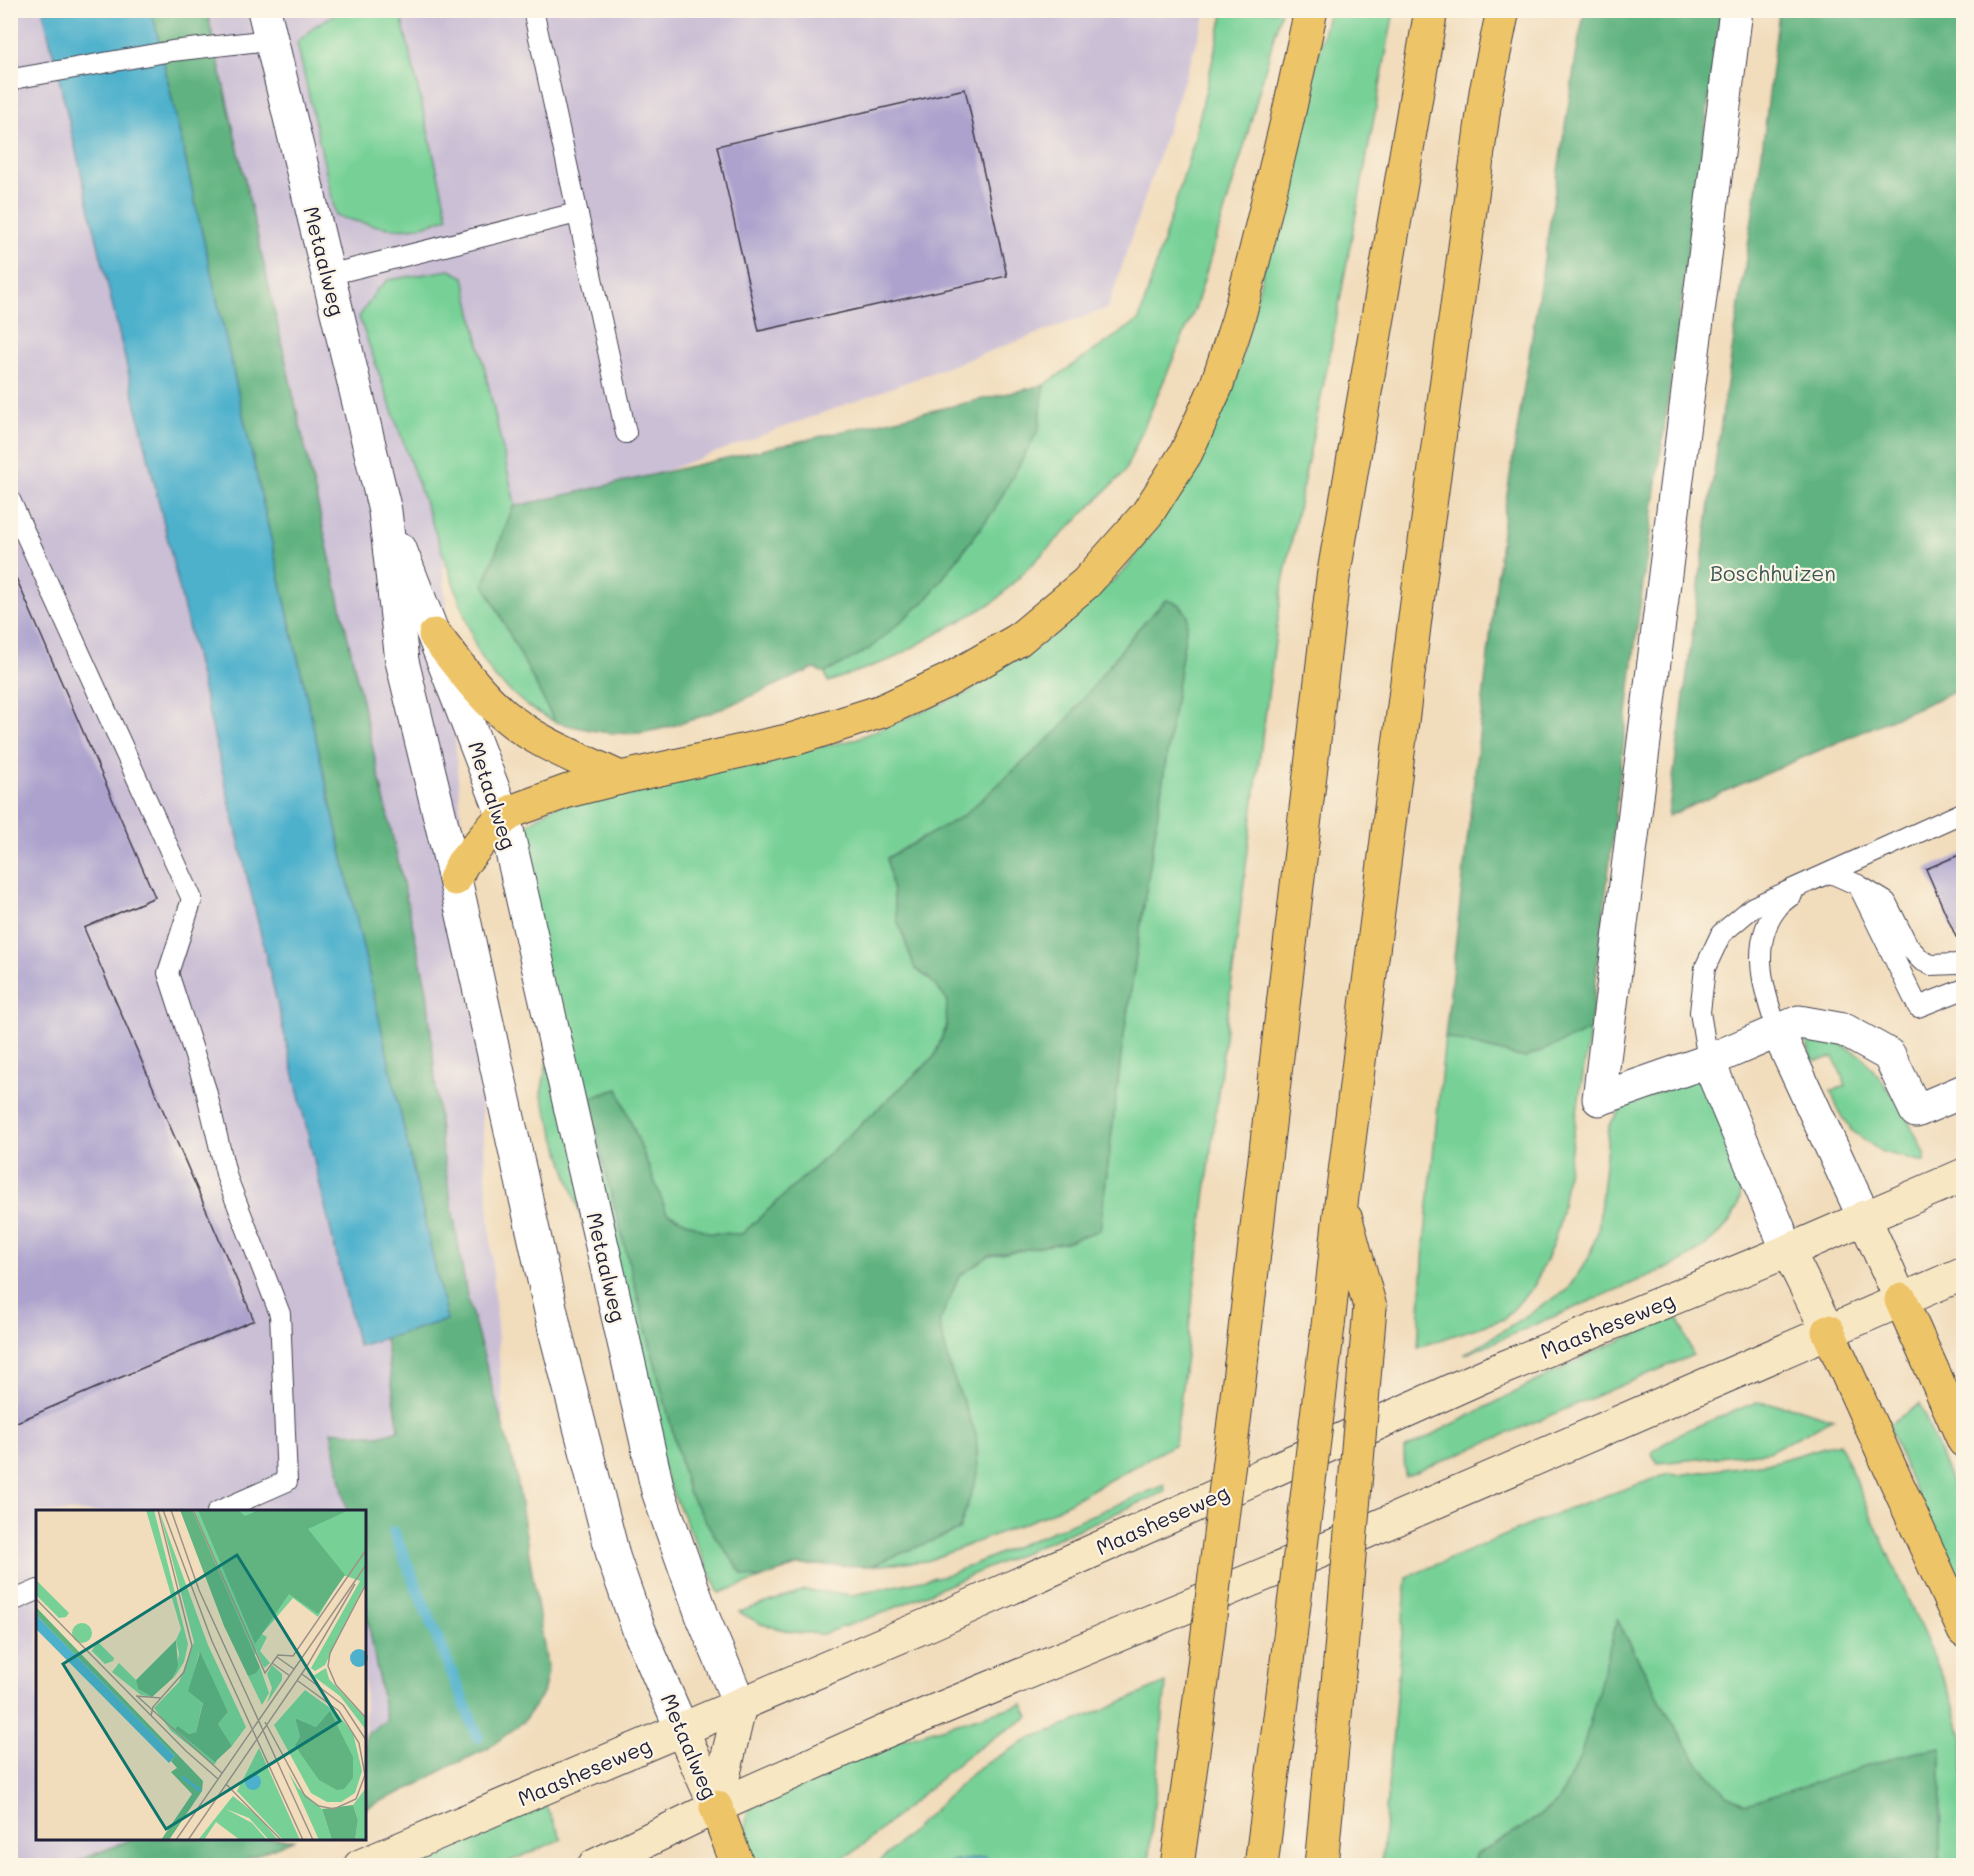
<svg xmlns="http://www.w3.org/2000/svg" width="1974" height="1876" viewBox="0 0 1974 1876" font-family="Mali,sans-serif">
<style>
.industrial{fill:#cbbfd5}
.green{fill:#77d197;stroke:#4c7a69;stroke-width:1.5}
.forest{fill:#61b380;stroke:#426a5e;stroke-width:1.5}
.water{fill:#4db1cc;stroke:#386a84;stroke-width:1.5}
.lines{fill:none;stroke-linecap:round;stroke-linejoin:round}
.stream{stroke:#4db1cc;stroke-width:12}
.building{fill:#aca2cd}
.service-casing{stroke:#413e4e;stroke-width:22}
.minor-casing{stroke:#413e4e;stroke-width:35}
.tertiary-casing{stroke:#413e4e;stroke-width:35}
.secondary-casing{stroke:#413e4e;stroke-width:35}
.motorway-casing{stroke:#413e4e;stroke-width:35}
.service{stroke:#fff;stroke-width:20}
.minor{stroke:#fff;stroke-width:33}
.tertiary{stroke:#fff;stroke-width:33}
.secondary{stroke:#f8e7c3;stroke-width:33}
.motorway{stroke:#eec469;stroke-width:33}
.motorway-bridge-casing{stroke:#413e4e;stroke-width:35;stroke-linecap:butt}
.motorway-bridge{stroke:#eec469;stroke-width:33}
.labels{text-anchor:middle;dominant-baseline:central;stroke-width:4.5;stroke-linejoin:round;paint-order:stroke}
.street-label{font-size:21px;fill:#22223b;stroke:#fcf5e5}
.park-label{font-size:21px;fill:#3c5757;stroke:#fcf5e5}
.inset-river{fill:none;stroke:#4db1cc;stroke-width:3}
.inset-road{fill:none;stroke:#9e9288;stroke-width:1.5}
.view{fill:#0f766e;fill-opacity:0.15;stroke:#0f766e;stroke-width:3}
.inset-edge{fill:none;stroke:#22223b;stroke-width:3}
</style>
<rect width="100%" height="100%" fill="#fcf5e5"/>
<filter id="ink" filterUnits="userSpaceOnUse"><feTurbulence type="fractalNoise" baseFrequency=".0167" numOctaves="2"/><feDisplacementMap in="SourceGraphic" scale="12" xChannelSelector="R" yChannelSelector="G"/><feConvolveMatrix kernelMatrix="1 2 1 2 8 2 1 2 1" color-interpolation-filters="sRGB"/></filter>
<filter id="wash" filterUnits="userSpaceOnUse"><feTurbulence type="fractalNoise" baseFrequency=".008" numOctaves="4" result="noise"/><feDisplacementMap in="SourceGraphic" scale="24" xChannelSelector="R" yChannelSelector="G"/><feGaussianBlur stdDeviation="1.35" result="paint"/><feColorMatrix in="noise" values="0 0 0 0 0 0 0 0 0 0 0 0 0 0 0 0 0 1.4 0 .05"/><feComposite in="paint" operator="in"/></filter>
<g filter="url(#wash)">
<rect width="100%" height="100%" fill="#f1dcbb"/>
<polygon class="industrial" points="11,11 1207,11 1108,308 442,553 524,1708 365,1773 364,1512 38,1512 38,1838 206,1839 140,1865 11,1866"/>
<g class="green">
<path d="M340 11H400L448 217C405 237 379 227 336 216L297 43 315 26Z"/>
<polygon points="1224,11 1281,11 1245,143 1196,306 1124,473 994,602 892,659 828,682 825,673 868,650 927,599 994,510 1039,429 1044,385 1139,320 1193,145"/>
<polygon points="1329,11 1394,11 1330,353 1283,582 1255,792 1175,1444 1048,1514 927,1561 870,1566 959,1530 978,1473 976,1435 951,1371 939,1323 959,1276 989,1256 1066,1242 1100,1229 1122,1048 1188,616 1179,604 1166,600 1137,630 1060,729 963,816 887,858 915,969 929,978 947,1000 946,1028 934,1057 742,1234 710,1233 667,1213 618,1089 587,1099 688,1492 715,1536 743,1574 760,1579 719,1593 668,1483 541,1094 549,1050 519,830 553,807 651,783 853,740 967,693 1072,618 1126,569 1184,487 1235,383"/>
<polygon points="450,270 464,277 515,504 484,584 555,722 527,706 495,678 477,650 359,317 376,291 388,280"/>
<polygon points="1590,1030 1559,1225 1553,1244 1534,1286 1504,1319 1418,1347 1424,1245 1445,1037 1525,1058"/>
<polygon points="1805,1035 1830,1039 1861,1055 1899,1102 1925,1154 1925,1162 1882,1152 1851,1130 1837,1107 1831,1091 1846,1086 1834,1057 1812,1061"/>
<path d="M1702 1076C1713 1103 1746 1172 1740 1198 1733 1229 1704 1248 1679 1263L1464 1355 1567 1290 1588 1259 1598 1231 1609 1125 1624 1105Z"/>
<polygon points="1678,1317 1693,1355 1405,1477 1404,1449 1602,1348"/>
<polygon points="1757,1402 1794,1407 1833,1419 1768,1452 1658,1463 1651,1453 1682,1432"/>
<polygon points="1920,1404 1963,1513 1963,1606 1888,1425"/>
<polygon points="1839,1443 1951,1696 1963,1739 1963,1865 1940,1865 1941,1748 1747,1804 1727,1795 1698,1763 1673,1724 1618,1621 1581,1755 1558,1802 1516,1832 1475,1855 1472,1865 1381,1866 1407,1577 1567,1509 1668,1474 1678,1475 1773,1462"/>
<polygon points="1164,1485 1165,1492 885,1612 823,1634 792,1632 761,1624 739,1612 805,1590 853,1595 950,1574"/>
<polygon points="1166,1683 1148,1865 992,1865 986,1857 952,1862 947,1865 875,1866 978,1768 1033,1737 1057,1729"/>
<polygon points="1023,1704 1029,1717 1003,1732 964,1758 862,1846 833,1865 748,1865 744,1839 748,1808 876,1747"/>
<polygon points="544,1802 562,1839 501,1865 397,1866"/>
</g>
<g class="forest">
<polygon points="152,11 207,11 427,990 441,1143 467,1296 516,1473 548,1671 543,1694 523,1722 487,1749 446,1768 415,1786 365,1808 365,1735 386,1720 365,1605 364,1512 347,1511 331,1431 379,1436 399,1430 385,1338 447,1320"/>
<polygon points="1585,11 1721,11 1637,628 1590,1030 1525,1058 1445,1037 1504,514 1579,38"/>
<polygon points="1779,11 1963,11 1963,688 1668,816 1717,450 1761,160"/>
<path d="M1044 385 1039 429 994 510 927 599 868 650 825 673 813 669C760 691 702 722 646 732 615 737 584 729 555 722L484 584 513 507Z"/>
<polygon points="1166,600 1179,604 1188,616 1122,1048 1100,1230 1066,1242 989,1256 959,1276 939,1323 951,1371 976,1435 978,1473 959,1530 870,1566 799,1565 760,1579 743,1575 715,1536 688,1492 587,1099 618,1089 667,1213 710,1233 742,1234 934,1057 946,1028 947,1000 929,978 915,969 897,919 887,858 963,816 1060,729 1137,630"/>
<polygon points="1617,1620 1673,1724 1698,1763 1727,1795 1747,1804 1912,1752 1941,1747 1940,1865 1472,1865 1475,1855 1516,1832 1558,1802 1581,1755"/>
<polygon points="132,1839 132,1838 295,1839 233,1865 69,1865"/>
</g>
<g class="water">
<polygon points="43,11 152,11 447,1320 358,1346"/>
<polygon points="986,1857 992,1865 947,1865 952,1862"/>
</g>
<g class="lines">
<polyline class="stream" points="394,1532 478,1737"/>
</g>
<g id="blocks">
<g class="building">
<polygon points="965,89 1007,276 759,331 717,146"/>
<polygon points="10,564 155,897 84,928 254,1320 10,1425"/>
<polygon points="1964,853 1964,934 1956,937 1926,869"/>
</g>
</g>
</g>
<g filter="url(#ink)">
<use href="#blocks" fill-opacity="0" stroke="#413e4e" stroke-width="1.5"/>
<g class="lines">
<g class="service-casing">
<g id="service">
<polyline points="533,10 626,433"/>
<polyline points="10,82 18,78 172,51 270,40"/>
<polyline points="328,275 577,213"/>
<polyline points="10,500 192,899 168,973 206,1090 227,1178 280,1314 287,1481 217,1512"/>
<polyline points="1831,873 1858,885 1918,1007 1964,989"/>
<polyline points="1858,885 1886,902 1908,946 1921,960 1931,965 1957,964 1964,961"/>
<path d="M1778 1032C1764 993 1748 943 1778 907 1782 902 1788 898 1792 895"/>
<polyline points="1708,1061 1700,1012 1705,968 1721,934 1753,907 1964,812"/>
<polyline points="10,1602 38,1590"/>
</g>
</g>
<g class="minor-casing">
<g id="minor">
<polyline points="1736,10 1599,1099 1708,1061 1799,1022 1844,1030 1889,1055 1916,1111 1964,1091"/>
<polyline points="1778,1032 1864,1217"/>
<polyline points="1708,1061 1788,1251"/>
</g>
</g>
<g class="tertiary-casing">
<g id="tertiary">
<polyline points="264,10 385,511 402,661 455,879 556,1334 614,1559 639,1630 682,1730"/>
<polyline points="400,549 504,817 658,1491 702,1615 740,1705"/>
</g>
</g>
<g class="secondary-casing">
<g id="secondary">
<polyline points="1864,1217 1901,1300"/>
<polyline points="1788,1251 1828,1331"/>
<polyline points="682,1730 716,1807"/>
<polyline points="716,1807 740,1705"/>
<polyline points="360,1866 932,1623 1488,1374 1788,1251 1964,1175"/>
<polyline points="594,1866 716,1807 886,1731 1338,1544 1964,1273"/>
</g>
</g>
<g class="motorway-casing">
<g id="motorway">
<path d="M435 635C456 662 477 691 503 714 536 743 581 759 620 778"/>
<polyline points="455,879 462,864 494,826 513,811 568,791 620,778 791,740 882,711 947,681 1018,640 1086,583 1147,514 1186,453 1216,387 1238,320 1256,250 1287,121 1311,10"/>
<polyline points="1346,1219 1370,1307"/>
<polyline points="1901,1300 1964,1441"/>
<polyline points="1328,1326 1341,1204 1420,579 1486,92 1503,10"/>
<polyline points="1828,1331 1964,1631"/>
<polyline points="1241,1364 1333,578 1431,10"/>
<polyline points="716,1807 738,1866"/>
<polyline points="1177,1866 1197,1722"/>
<polyline points="1261,1866 1284,1686"/>
<polyline points="1321,1866 1340,1662"/>
</g>
</g>
<use href="#service" class="service"/>
<use href="#minor" class="minor"/>
<use href="#tertiary" class="tertiary"/>
<use href="#secondary" class="secondary"/>
<use href="#motorway" class="motorway"/>
<g class="motorway-bridge-casing">
<g id="motorway-bridge">
<polyline points="1340,1662 1370,1307"/>
<polyline points="1284,1686 1328,1326"/>
<polyline points="1197,1722 1241,1364"/>
</g>
</g>
<use href="#motorway-bridge" class="motorway-bridge"/>
</g>
</g>
<g class="labels">
<g class="street-label">
<text transform="translate(325 261) rotate(76)">Metaalweg</text>
<text transform="translate(493 795) rotate(72)">Metaalweg</text>
<text transform="translate(607 1267) rotate(77)">Metaalweg</text>
<text transform="translate(1607 1325) rotate(-22)">Maasheseweg</text>
<text transform="translate(1162 1519) rotate(-24)">Maasheseweg</text>
<text transform="translate(690 1746) rotate(67)">Metaalweg</text>
<text transform="translate(584 1771) rotate(-23)">Maasheseweg</text>
</g>
<g class="park-label">
<text x="1773" y="572">Boschhuizen</text>
</g>
</g>
<g transform="translate(36 1510)">
<rect width="330" height="330" fill="#f1dcbb"/>
<path d="M110 0H118L152 134 148 152 138 168 143 144 140 130 145 119ZM123 0 172 135 210 217 190 244 196 236 182 214 192 202 163 143 153 181 167 192 160 222 153 224 142 216 181 251 178 255 135 221 118 198 143 172 158 132ZM162 0H330V72L289 155 279 161 275 158 324 71 307 65 282 107 257 88 226 124 231 127 224 141 234 153 228 158 220 140 216 161 152 6ZM0 70 33 103 30 107 23 108 0 85ZM36 123a10 10 0 1 1 20 0a10 10 0 1 1-20 0ZM61 131 78 148 77 151 69 154 56 141ZM83 153 100 170 102 179 116 187 105 185 76 162ZM236 155 246 164V170L231 193 236 178 231 164ZM224 157 233 183 226 195 212 166ZM290 158 293 169 330 209V220L304 186 277 166ZM269 180 301 203 317 223 326 261 319 283 305 292H291L275 283 238 215ZM292 203 261 241 264 227 259 208 280 217ZM223 238 264 330H247L201 281ZM252 261 262 278 286 299 296 330H283ZM330 278V330H319L322 310 317 295ZM197 286 223 307 242 330H233L213 308 190 299 216 313 231 330H204L180 312 168 330H162Z" fill="#77d197" fill-rule="evenodd"/>
<path d="M144 0H156L224 157 220 163 212 166 188 116ZM162 0H202L209 6 223 0H313L272 19 309 65 282 104 253 84 219 134ZM0 97 167 271 166 281 133 330H125L156 284 135 262 141 258 135 251 139 246 0 105ZM140 130 142 156 137 168 116 187 102 179 100 170ZM164 142 192 202 182 214 196 236 179 252 139 219 142 216 153 224 160 222 167 193 152 181ZM294 201 317 247V268L308 279 301 280 283 270 259 236 264 227 259 208 280 217ZM317 295 322 310 319 330H296L286 299Z" fill="#61b380"/>
<path d="M0 105 139 246 133 253 0 119ZM314 148a9 9 0 1 1 18 0a9 9 0 1 1-18 0ZM209 272a8 8 0 1 1 16 0a8 8 0 1 1-16 0Z" fill="#4db1cc"/>
<path class="inset-river" d="M146 267 165 281"/>
<path class="inset-road" d="M127 0 176 131 267 330M135 0 163 80 277 330M157 0 229 163 242 145 257 146 330 40M330 74 294 143 292 156 300 175 330 208M0 89 150 241 182 269M241 147 258 159M236 153 254 166M266 164 307 195 330 230M100 186 125 188M101 186 186 263M115 206 117 197 148 162 156 136 122 0M229 212 269 286 283 296 298 299 320 289 329 265 323 233 303 201 262 171M190 274 245 330M140 330 330 55M152 330 271 156 319 74"/>
<path class="view" d="M201 45 304 211 130 319 27 154Z"/>
<rect width="330" height="330" class="inset-edge"/>
</g>
<rect width="1974" height="1876" fill="none" stroke="#fcf5e5" stroke-width="36"/>
</svg>
